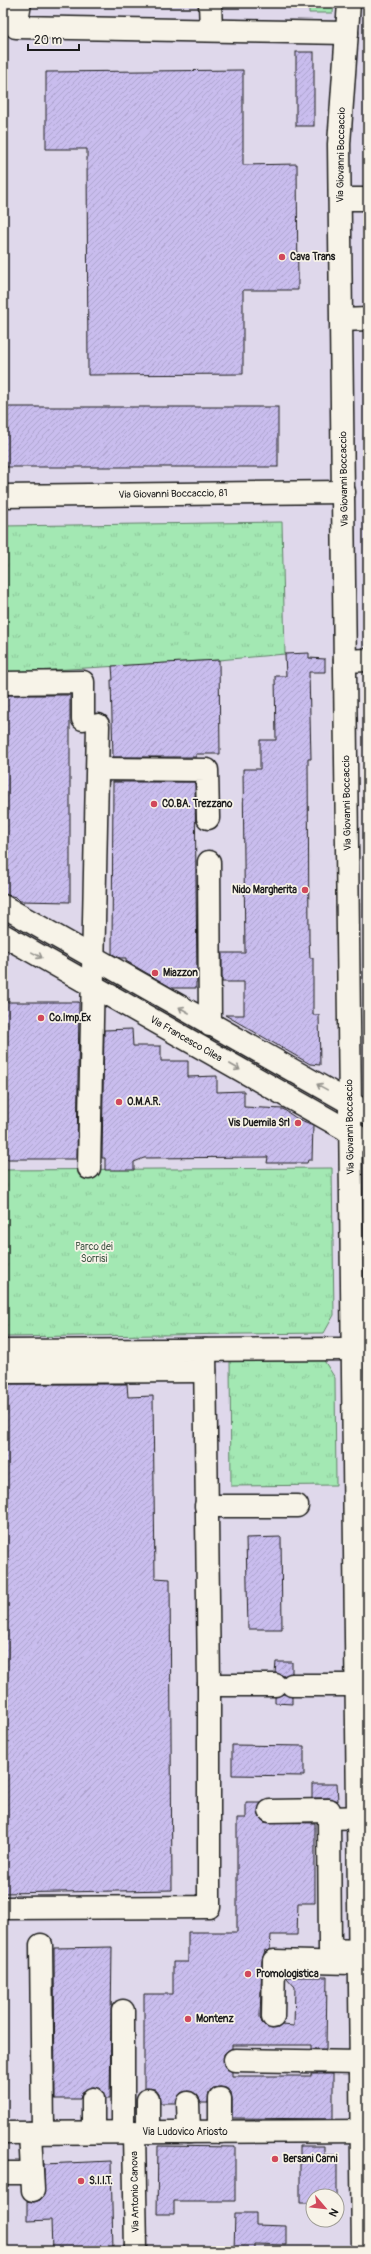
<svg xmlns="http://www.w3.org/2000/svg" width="371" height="2254" viewBox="0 0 371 2254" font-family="Pangolin,sans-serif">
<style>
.built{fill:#dfd8eb;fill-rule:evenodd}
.grass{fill:url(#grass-tufts);stroke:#608268}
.building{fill:url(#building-hatch);stroke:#1c1c1c}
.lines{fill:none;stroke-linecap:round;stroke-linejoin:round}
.minor-casing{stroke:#1c1c1c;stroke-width:25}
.minor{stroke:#f7f3e8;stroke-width:22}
.oneway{stroke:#94928c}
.poi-dot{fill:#d1495b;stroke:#f7f3e8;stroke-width:1.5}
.labels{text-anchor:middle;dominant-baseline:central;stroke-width:3.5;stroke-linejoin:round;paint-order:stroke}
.street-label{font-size:10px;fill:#1c1c1c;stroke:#f7f3e8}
.poi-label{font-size:10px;font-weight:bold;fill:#1c1c1c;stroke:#f7f3e8;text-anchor:start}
.park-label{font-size:10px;fill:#445949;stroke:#f7f3e8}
</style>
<defs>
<pattern id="grass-tufts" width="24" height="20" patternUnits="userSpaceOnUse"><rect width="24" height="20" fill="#a3e8b3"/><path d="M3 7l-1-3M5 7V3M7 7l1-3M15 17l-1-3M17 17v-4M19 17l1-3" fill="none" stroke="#8cc699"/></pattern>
<pattern id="building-hatch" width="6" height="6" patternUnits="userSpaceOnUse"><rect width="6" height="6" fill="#c9bdee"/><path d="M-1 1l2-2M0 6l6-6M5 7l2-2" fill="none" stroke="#aca2cc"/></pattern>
</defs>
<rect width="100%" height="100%" fill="#e9e3ea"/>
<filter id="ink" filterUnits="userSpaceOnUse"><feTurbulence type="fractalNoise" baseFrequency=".025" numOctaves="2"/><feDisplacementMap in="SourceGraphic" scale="8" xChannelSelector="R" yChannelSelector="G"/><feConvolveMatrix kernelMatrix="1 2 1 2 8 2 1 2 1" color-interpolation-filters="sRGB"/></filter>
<g filter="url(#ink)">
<path class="built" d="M3 3H368V654L331 657 352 2251H3ZM313 2196H337V2220H313Z"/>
<g class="grass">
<polygon points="309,3 334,3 333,13 309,13"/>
<polygon points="282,522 285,654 219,660 3,673 3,526"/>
<polygon points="332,1168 334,1315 324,1333 3,1337 3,1170"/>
<polygon points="323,1359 335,1378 336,1485 231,1486 230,1360"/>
</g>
<g class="building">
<rect x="296" y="52" width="18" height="74"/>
<polygon points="243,70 243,165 297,164 298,290 243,290 243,374 88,375 87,149 46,149 46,72"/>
<rect x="3" y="407" width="275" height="60"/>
<polygon points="309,653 309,658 325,659 325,672 309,672 311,759 308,759 309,940 310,958 313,958 313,1015 319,1015 320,1065 310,1064 225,1015 244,1015 244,982 222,982 222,953 245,953 243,769 260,769 260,740 276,740 275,676 286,676 285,654"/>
<polygon points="219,660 220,754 196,754 196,757 113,757 111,680 113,680 112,666"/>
<polygon points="3,695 70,695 70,902 20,901 16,897 3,894"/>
<polygon points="113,782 195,782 197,982 196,982 196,988 172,988 126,961 126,958 120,958 112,954"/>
<polygon points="3,1002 79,1002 77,1159 3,1159"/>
<polygon points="132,1029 133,1046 161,1046 161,1061 188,1061 188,1077 217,1076 217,1092 244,1091 244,1107 283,1109 296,1118 313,1125 312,1160 308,1160 307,1163 267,1163 268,1157 144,1158 134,1162 134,1170 105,1170 105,1158 102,1158 104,1030"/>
<polygon points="3,1384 127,1384 128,1397 153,1396 155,1578 170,1579 172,1890 3,1893"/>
<polygon points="281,1537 282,1629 248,1629 246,1538"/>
<polygon points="276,1662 292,1662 292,1673 284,1676 275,1673"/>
<polygon points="284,1694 292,1697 292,1704 275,1703 275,1697"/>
<polygon points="232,1745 304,1746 304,1776 232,1775"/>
<polygon points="312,1784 337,1784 338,1801 329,1798 312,1798"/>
<polygon points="246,1803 261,1803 258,1812 260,1818 264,1822 315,1823 315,1903 298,1903 297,1935 271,1935 270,1950 267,1951 265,1950 262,1961 260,2017 262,2023 272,2029 282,2025 294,2026 295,1987 286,1977 327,1977 326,2049 311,2049 311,2045 232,2045 232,2048 224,2054 224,2066 232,2072 232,2076 311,2076 311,2074 333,2074 333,2119 232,2118 232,2099 231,2092 226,2088 220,2087 213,2088 209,2093 208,2103 201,2103 198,2096 188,2091 181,2093 176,2103 160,2103 159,2094 155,2089 144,2088 144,1994 173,1994 173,1962 188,1962 188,1932 237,1932 237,1818 246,1818"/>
<polygon points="112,1947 110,2099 106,2099 100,2088 93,2087 82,2092 80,2099 55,2099 54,1948"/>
<polygon points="158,2146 235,2147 235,2201 174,2201 174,2214 157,2214"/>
<polygon points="300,2146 324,2146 324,2155 337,2155 337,2202 337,2196 313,2196 313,2203 300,2203"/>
<polygon points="111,2161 113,2251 52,2251 51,2220 27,2221 27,2201 34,2202 40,2200 44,2195 44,2164"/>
<polygon points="235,2213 256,2213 256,2225 286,2226 286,2245 255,2244 255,2251 234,2251"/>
</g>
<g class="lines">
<g class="minor-casing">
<g id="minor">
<polyline points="20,3 16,27 347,33"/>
<polyline points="210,3 211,30"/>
<polyline points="349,3 339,144 363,2251"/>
<polyline points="340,199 368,199"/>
<polyline points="342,320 368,319"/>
<polyline points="3,496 344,492"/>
<polyline points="345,661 368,660"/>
<polyline points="3,683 83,682 83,719"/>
<polyline points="98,769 207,770 208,818"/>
<polyline points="209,862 210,1025"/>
<polyline points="3,906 368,1113"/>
<polyline points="3,935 368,1142"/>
<polyline points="89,1168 98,725"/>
<polyline points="205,1350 209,1685"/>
<polyline points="3,1351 353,1349"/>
<polyline points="3,1372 205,1371"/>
<polyline points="206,1506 297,1506"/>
<polyline points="292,1685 357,1685"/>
<polyline points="270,1811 329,1810 329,1818"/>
<polyline points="3,1908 209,1907 209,1685 275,1685"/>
<polyline points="41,1945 43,2132"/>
<polyline points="360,1951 330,1950 329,1818 368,1817"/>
<polyline points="273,2017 274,1961 351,1963"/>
<polyline points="235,2060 361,2062"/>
<polyline points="220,2099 220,2132"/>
<polyline points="148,2100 148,2132"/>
<polyline points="188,2103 189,2132"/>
<polyline points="93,2132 93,2099"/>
<polyline points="123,2132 123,2011"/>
<polyline points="134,2132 136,2251"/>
<polyline points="3,2133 368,2131"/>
<polyline points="30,2133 33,2190"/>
<polyline points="3,2173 24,2173"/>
</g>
</g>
<use href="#minor" class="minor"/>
</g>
<defs><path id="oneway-shaft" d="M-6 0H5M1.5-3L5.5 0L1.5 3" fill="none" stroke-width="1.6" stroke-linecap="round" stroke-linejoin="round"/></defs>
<g class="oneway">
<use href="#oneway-shaft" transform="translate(37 955) rotate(29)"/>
<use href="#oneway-shaft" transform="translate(184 1010) rotate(-150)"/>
<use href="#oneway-shaft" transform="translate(235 1067) rotate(30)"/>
<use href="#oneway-shaft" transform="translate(322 1087) rotate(-151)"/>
</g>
</g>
<g class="poi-dot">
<circle cx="282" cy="257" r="4"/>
<circle cx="154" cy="804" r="4"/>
<circle cx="305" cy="890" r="4"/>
<circle cx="155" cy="973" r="4"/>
<circle cx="41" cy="1018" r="4"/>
<circle cx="119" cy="1102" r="4"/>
<circle cx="298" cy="1123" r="4"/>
<circle cx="248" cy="1974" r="4"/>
<circle cx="188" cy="2019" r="4"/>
<circle cx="275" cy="2159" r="4"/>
<circle cx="81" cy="2181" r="4"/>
</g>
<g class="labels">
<g class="street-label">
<text transform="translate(341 155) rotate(-89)">Via Giovanni Boccaccio</text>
<text transform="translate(344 479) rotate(-91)">Via Giovanni Boccaccio</text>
<text transform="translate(173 494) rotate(-1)">Via Giovanni Boccaccio, 81</text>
<text transform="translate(347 803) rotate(-91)">Via Giovanni Boccaccio</text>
<text transform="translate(186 1039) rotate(30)">Via Francesco Cilea</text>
<text transform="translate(350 1127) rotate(-91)">Via Giovanni Boccaccio</text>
<text x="185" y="2132">Via Ludovico Ariosto</text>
<text transform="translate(135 2192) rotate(-91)">Via Antonio Canova</text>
</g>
<g class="poi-label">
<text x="290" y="257">Cava Trans</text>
<text x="162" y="804">CO.BA. Trezzano</text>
<text x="297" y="890" text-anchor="end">Nido Margherita</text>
<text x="163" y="973">Miazzon</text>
<text x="49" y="1018">Co.Imp.Ex</text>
<text x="127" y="1102">O.M.A.R.</text>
<text x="290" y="1123" text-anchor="end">Vis Duemila Srl</text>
<text x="256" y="1974">Promologistica</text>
<text x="196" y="2019">Montenz</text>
<text x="283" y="2159">Bersani Carni</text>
<text x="89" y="2181">S.I.I.T.</text>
</g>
<g class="park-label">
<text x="94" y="1247">Parco dei<tspan x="94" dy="12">Sorrisi</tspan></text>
</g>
</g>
<rect width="371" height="2254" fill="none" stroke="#f7f3e8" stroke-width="16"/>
<rect x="8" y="8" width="355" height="2238" fill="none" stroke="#1c1c1c" stroke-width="1.5" filter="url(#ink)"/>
<g transform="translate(325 2208) rotate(118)"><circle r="19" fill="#f7f3e8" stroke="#9f9d96"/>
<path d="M0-3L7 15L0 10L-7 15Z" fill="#d1495b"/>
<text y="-6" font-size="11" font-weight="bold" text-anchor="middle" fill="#1c1c1c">N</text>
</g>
<path d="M28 44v6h51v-6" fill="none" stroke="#1c1c1c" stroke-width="2"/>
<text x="34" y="44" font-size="12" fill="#1c1c1c" stroke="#f7f3e8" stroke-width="3" paint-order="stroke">20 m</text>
</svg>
